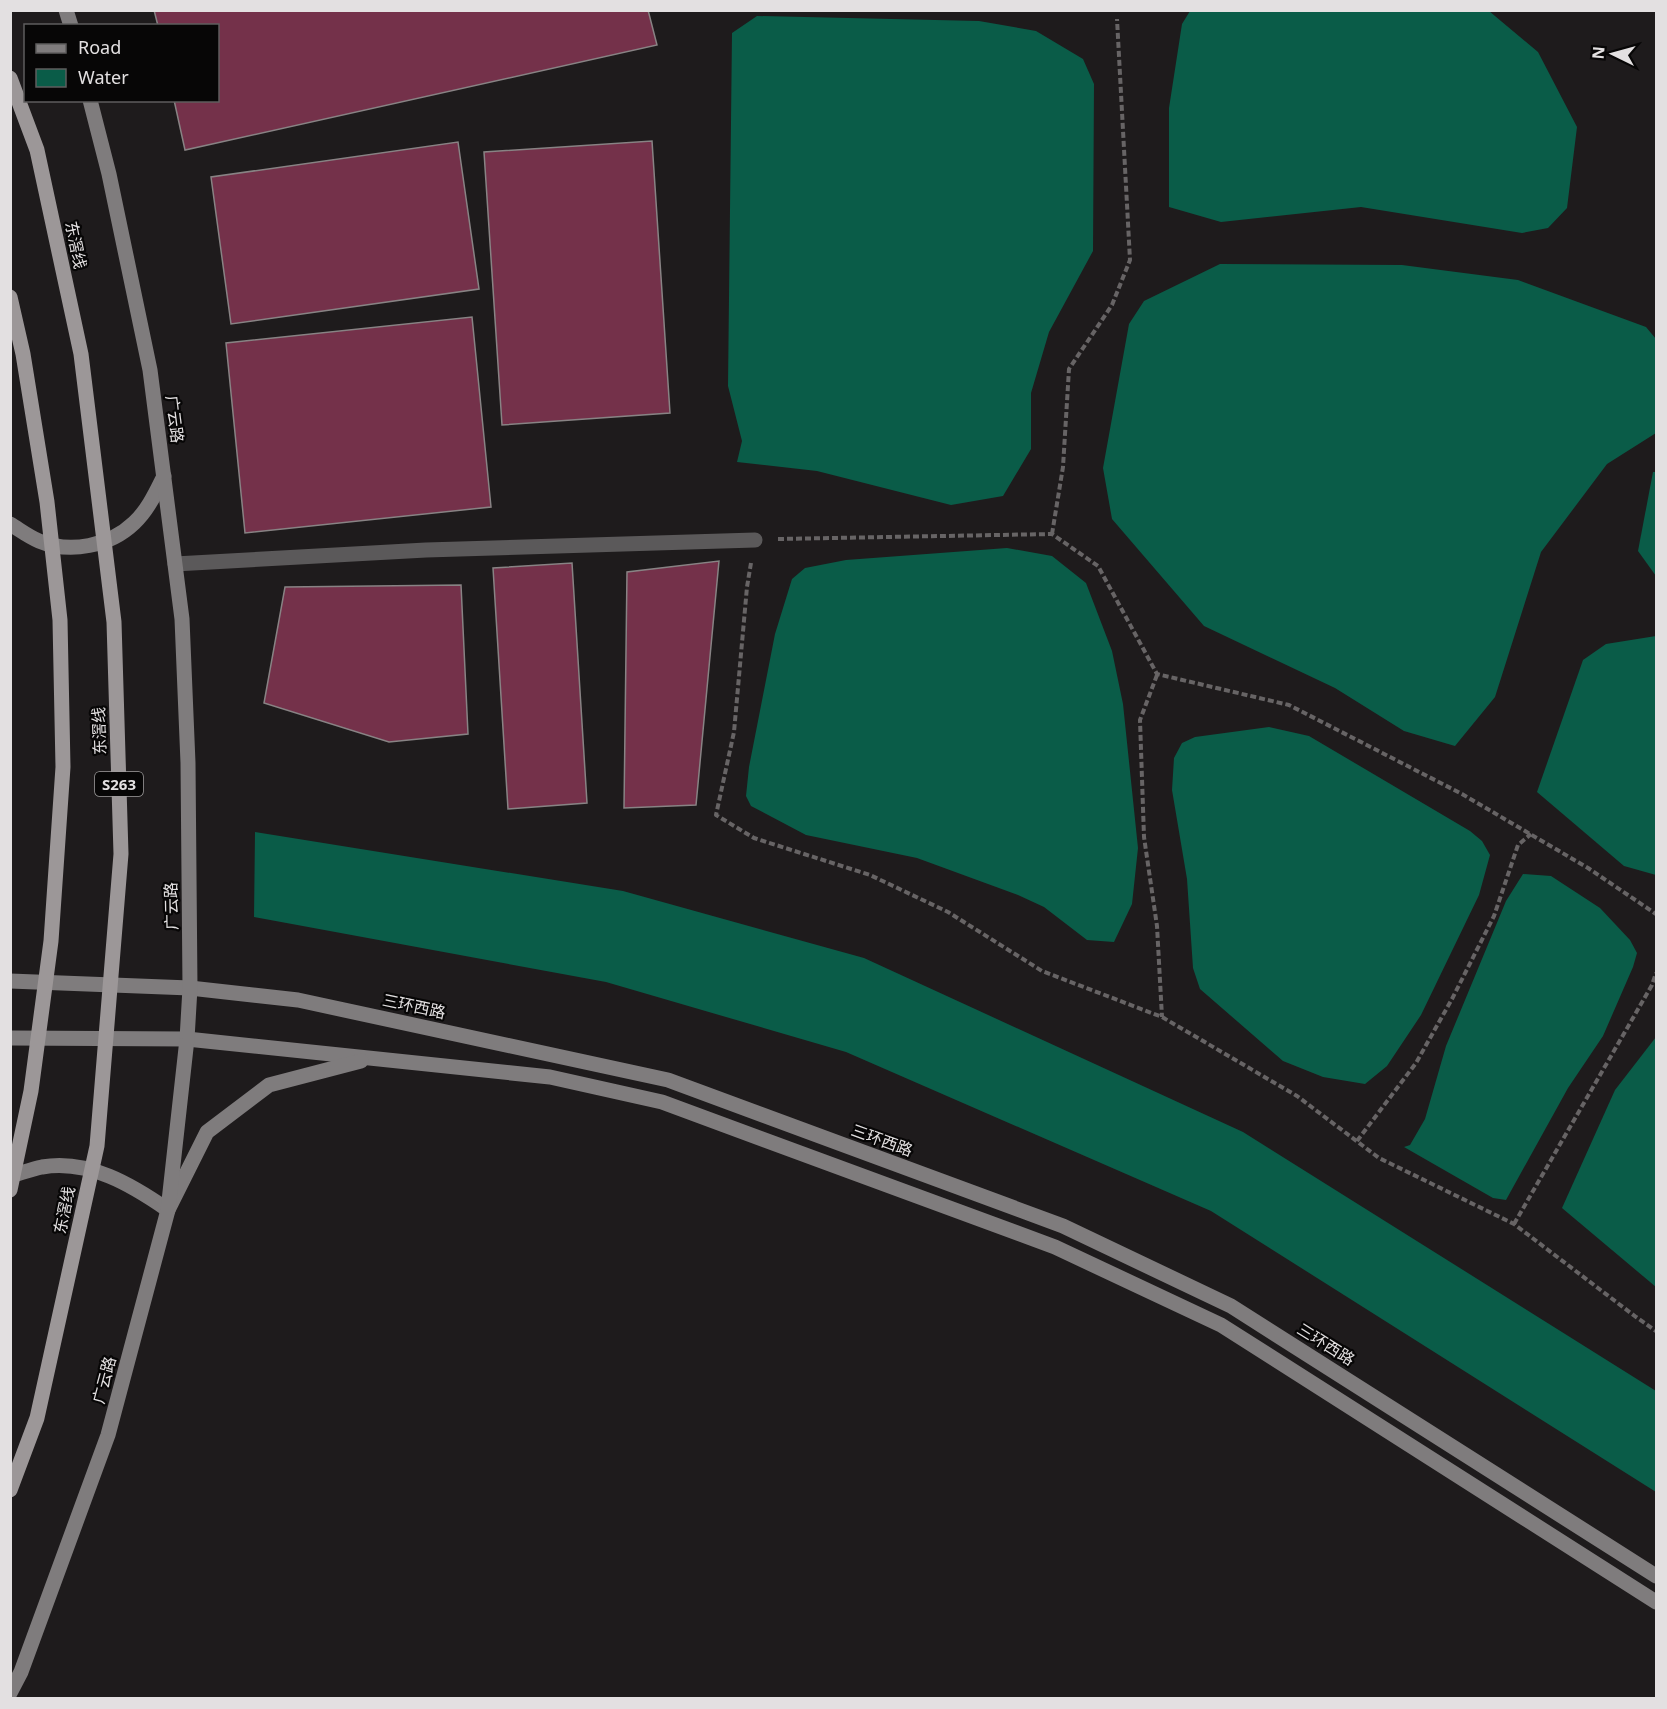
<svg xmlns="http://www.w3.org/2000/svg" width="1667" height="1709" viewBox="0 0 1667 1709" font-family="'Noto Sans','Noto Sans SC',sans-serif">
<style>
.water{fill:#0a5c48}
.building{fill:#74314a;stroke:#888384;stroke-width:1.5}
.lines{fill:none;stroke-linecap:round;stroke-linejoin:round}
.path{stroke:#676465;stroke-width:4;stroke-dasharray:6 3;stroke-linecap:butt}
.lane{stroke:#5b595a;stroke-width:15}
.secondary{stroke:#7f7c7d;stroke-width:15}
.primary-bridge{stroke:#9c9798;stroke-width:15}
.labels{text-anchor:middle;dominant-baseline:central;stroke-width:4.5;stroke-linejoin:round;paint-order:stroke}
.shield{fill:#070606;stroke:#a19f9f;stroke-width:1.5}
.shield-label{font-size:15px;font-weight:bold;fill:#e3e0e1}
.street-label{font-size:16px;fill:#e3e0e1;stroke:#070606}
</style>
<rect width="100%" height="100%" fill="#1e1b1c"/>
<g class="water">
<polygon points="1190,11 1489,11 1538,52 1577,127 1567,208 1548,228 1522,233 1361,207 1221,222 1169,207 1169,108 1182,24"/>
<polygon points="757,16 979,21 1036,31 1083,59 1094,84 1093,251 1049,332 1031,393 1031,449 1003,496 951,505 817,471 737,462 742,441 728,386 732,33"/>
<polygon points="1220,264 1402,265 1518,280 1646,327 1656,339 1656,433 1607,464 1541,552 1495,697 1455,746 1404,731 1335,688 1204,626 1112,519 1103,468 1129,324 1144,301"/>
<polygon points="1653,472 1656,472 1656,576 1638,551"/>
<polygon points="1007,548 1052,556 1086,583 1112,651 1123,704 1138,848 1132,904 1114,942 1087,940 1044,907 1018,895 917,858 806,835 751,806 746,796 749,767 775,634 792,579 805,568 846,560"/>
<polygon points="1656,636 1656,875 1624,866 1537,792 1583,660 1606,644"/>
<polygon points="1269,727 1309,736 1470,831 1482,841 1490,855 1479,895 1421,1015 1387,1066 1365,1084 1323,1077 1283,1061 1200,989 1193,968 1187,879 1172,790 1174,758 1182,743 1195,737"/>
<polygon points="255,832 623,891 864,958 1243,1132 1656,1391 1656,1492 1211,1211 846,1052 606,982 254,917"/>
<polygon points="1523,874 1551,876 1600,908 1630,940 1637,953 1633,967 1603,1036 1568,1088 1506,1200 1493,1198 1404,1147 1410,1145 1425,1119 1446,1046 1506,901"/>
<polygon points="1656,1037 1656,1287 1562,1208 1615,1090"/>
</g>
<g class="building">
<polygon points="154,10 648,10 657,45 185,150 174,100 218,100 218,26 158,26"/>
<polygon points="652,141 670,413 502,425 484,152"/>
<polygon points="458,142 479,289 231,324 211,177"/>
<polygon points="472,317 491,507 245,533 226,343"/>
<polygon points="719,561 696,805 624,808 627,572"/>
<polygon points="572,563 587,803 508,809 493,568"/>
<polygon points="461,585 468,734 389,742 264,703 285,587"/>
</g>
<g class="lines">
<g class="path">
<polyline points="1052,534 1063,467 1069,369 1112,305 1130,260 1117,19"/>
<polyline points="778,539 1052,534 1098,566 1157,674 1289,705 1462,794 1588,868 1656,914"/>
<polyline points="751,563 747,587 734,732 716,815 754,838 870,875 948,912 1042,971 1162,1017 1297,1096 1379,1158 1514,1224 1636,1317 1656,1331"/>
<polyline points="1157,675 1140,720 1144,837 1157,926 1162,1017"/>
<polyline points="1357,1141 1416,1063 1452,999 1494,916 1518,845 1531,834"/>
<polyline points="1514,1224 1652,985 1656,973"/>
</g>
<polyline class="lane" points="175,564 426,550 755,540"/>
<g class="secondary">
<polyline points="66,10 71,26"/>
<path d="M10 524C20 530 29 537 39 541 70 554 110 546 134 523 148 510 156 492 164 476"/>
<polyline points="10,981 190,988 298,1000 668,1080 1063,1226 1231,1306 1656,1576"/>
<polyline points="10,1038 187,1039 550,1077 662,1102 1055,1247 1221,1325 1656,1602"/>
<path d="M10 1176C21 1173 32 1169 42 1167 89 1159 132 1185 168 1210L207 1132 269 1085 361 1061"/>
<polyline points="10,1693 21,1672 108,1435 168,1210 187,1039 190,988 188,763 182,619 150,370 109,174 90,100"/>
</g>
<g class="primary-bridge">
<polyline points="10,78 37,150 81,354 114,622 121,854 97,1146 37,1418 10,1490"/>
<polyline points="10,297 23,354 47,502 60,620 63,767 51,941 31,1091 10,1190"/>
</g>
</g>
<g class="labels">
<rect class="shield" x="95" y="772" width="48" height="24" rx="4.5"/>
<g class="shield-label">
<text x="119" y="784">S263</text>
</g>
<g class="street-label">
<text transform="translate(76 245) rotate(78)">东滘线</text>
<text transform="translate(175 419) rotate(83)">广云路</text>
<text transform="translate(99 731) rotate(-92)">东滘线</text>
<text transform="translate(171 906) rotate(-91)">广云路</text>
<text transform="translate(414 1006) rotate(12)">三环西路</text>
<text transform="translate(882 1140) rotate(20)">三环西路</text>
<text transform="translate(64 1210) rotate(-78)">东滘线</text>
<text transform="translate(1326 1344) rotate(32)">三环西路</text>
<text transform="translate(104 1380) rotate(-75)">广云路</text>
</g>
</g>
<rect width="1667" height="1709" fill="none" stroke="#e3e0e1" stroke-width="24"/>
<rect x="24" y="24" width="195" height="78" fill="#070606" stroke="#5f5d5e" stroke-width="1.5"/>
<rect x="36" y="44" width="30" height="9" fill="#7f7c7d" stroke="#5f5d5e" stroke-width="1.5"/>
<text x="78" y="54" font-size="18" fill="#e3e0e1">Road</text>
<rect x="36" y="69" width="30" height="18" fill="#0a5c48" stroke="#5f5d5e" stroke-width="1.5"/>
<text x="78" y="84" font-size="18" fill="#e3e0e1">Water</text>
<g transform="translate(1613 54) rotate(275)" stroke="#070606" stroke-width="4.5" paint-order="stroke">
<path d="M0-4.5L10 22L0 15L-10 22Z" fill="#e3e0e1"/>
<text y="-9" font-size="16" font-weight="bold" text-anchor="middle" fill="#e3e0e1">N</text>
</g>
</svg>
